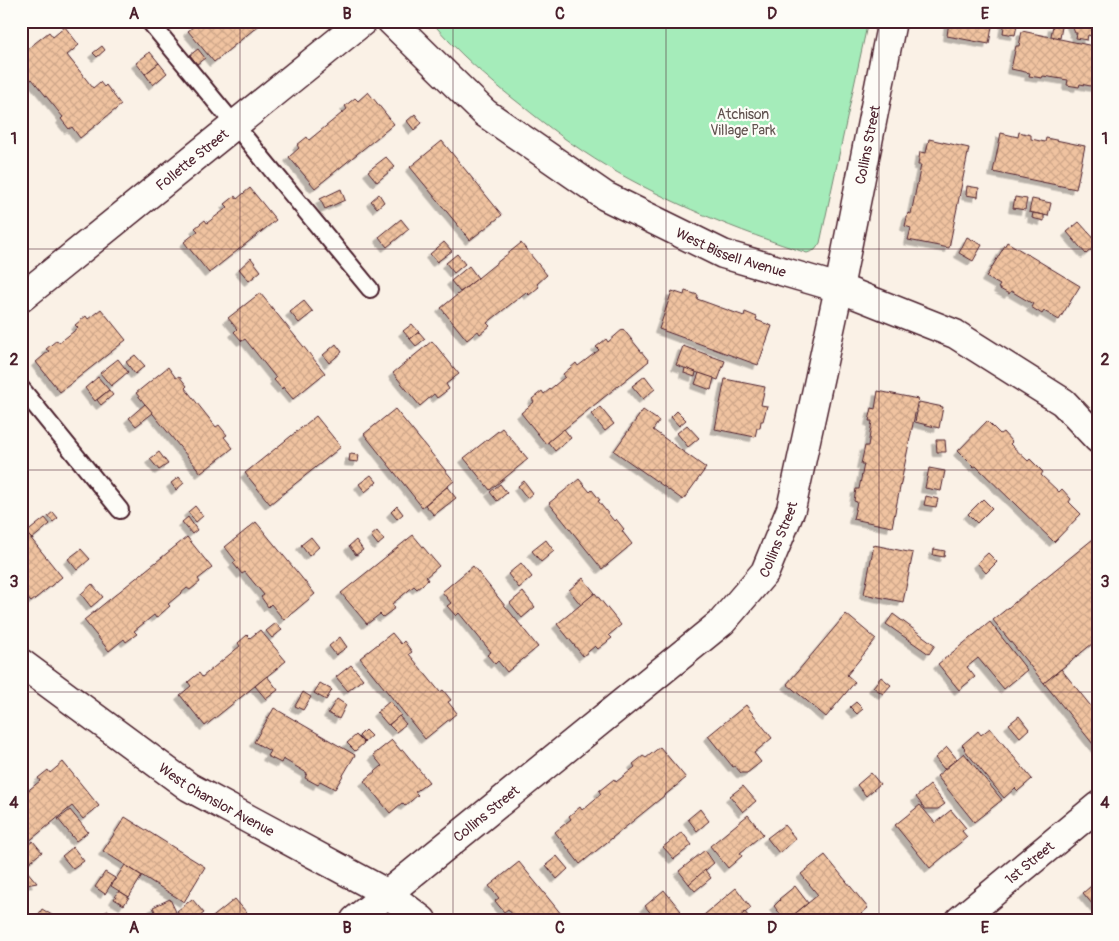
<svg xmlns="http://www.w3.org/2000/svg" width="1119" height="941" viewBox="0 0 1119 941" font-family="Pangolin,sans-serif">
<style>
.green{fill:#a5ecba;stroke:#788672}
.building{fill:url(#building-cross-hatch);stroke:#4a1f2b;filter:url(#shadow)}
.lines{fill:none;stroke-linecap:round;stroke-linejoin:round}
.lane-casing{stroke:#4a1f2b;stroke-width:20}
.street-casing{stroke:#4a1f2b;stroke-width:31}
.lane{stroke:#fdfcf7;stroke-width:16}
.street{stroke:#fdfcf7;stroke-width:28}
.grid{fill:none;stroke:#4a1f2b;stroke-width:1;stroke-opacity:0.55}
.labels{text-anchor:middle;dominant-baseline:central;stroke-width:4.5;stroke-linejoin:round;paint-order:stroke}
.park-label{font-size:14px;fill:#61524f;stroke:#fdfcf7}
.street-label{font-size:14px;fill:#4a1f2b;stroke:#fdfcf7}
.neatline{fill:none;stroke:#4a1f2b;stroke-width:2}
.grid-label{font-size:16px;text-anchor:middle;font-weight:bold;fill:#4a1f2b}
</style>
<defs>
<pattern id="building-cross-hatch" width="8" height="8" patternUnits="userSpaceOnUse" patternTransform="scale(1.25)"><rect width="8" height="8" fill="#f0c3a0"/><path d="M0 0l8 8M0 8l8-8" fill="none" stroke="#cfa78a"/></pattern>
<filter id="shadow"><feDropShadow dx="-4.5" dy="4.5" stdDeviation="0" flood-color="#0004"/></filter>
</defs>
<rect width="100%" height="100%" fill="#faf1e6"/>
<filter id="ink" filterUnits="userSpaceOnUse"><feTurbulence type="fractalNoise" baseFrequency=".02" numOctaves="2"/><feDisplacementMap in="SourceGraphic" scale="10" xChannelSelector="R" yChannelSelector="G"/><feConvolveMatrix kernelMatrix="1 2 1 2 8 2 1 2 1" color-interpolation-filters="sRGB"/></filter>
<g filter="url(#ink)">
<path class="green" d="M431 21H868L820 243 815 250 807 253C738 231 669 203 606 166 576 148 547 126 520 104 489 80 456 51 431 21Z"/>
<g class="building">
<polygon points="200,21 264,21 214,62 188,31"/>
<polygon points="949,21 993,21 989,44 947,36"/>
<polygon points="1005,21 1018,21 1015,35 1003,33"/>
<polygon points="1094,21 1091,36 1088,35 1087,40 1076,38 1077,33 1075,33 1070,21"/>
<polygon points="1053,25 1062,27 1060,38 1051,36"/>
<polygon points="65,27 79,45 67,55 93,88 100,82 104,87 106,85 121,105 80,138 72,127 69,129 61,119 63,117 32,79 30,81 21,71 21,68 23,67 21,65 21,54 49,32 53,37"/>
<polygon points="1022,31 1098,47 1098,79 1096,87 1080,84 1079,87 1067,85 1068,80 1043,76 1042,78 1029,76 1030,73 1011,69 1016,46 1019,46"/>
<polygon points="102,46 105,50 97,57 93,53"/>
<polygon points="198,49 205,58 197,64 190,55"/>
<polygon points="150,52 159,63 145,74 136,63"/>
<polygon points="159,63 167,73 153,85 145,74"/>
<polygon points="368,92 394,124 315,188 289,157 299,148 297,145 307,137 309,140 347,109 345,106 355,98 358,101"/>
<polygon points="415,114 422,123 414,130 407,121"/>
<polygon points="1019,132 1031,135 1031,139 1045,142 1046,138 1085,146 1076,189 993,172 1001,133 1018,137"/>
<polygon points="929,139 969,148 949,248 908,240 911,228 905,226 908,213 911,214 921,165 918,165 920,152 926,153"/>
<polygon points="442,141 502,215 470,240 410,167"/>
<polygon points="386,157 395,167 377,182 368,171"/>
<polygon points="967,186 979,188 978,197 966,195"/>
<polygon points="250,188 276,220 209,273 184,242 198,231 195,228 205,220 207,223 228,207 225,204 235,196 237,199"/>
<polygon points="341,189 345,200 325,209 320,199"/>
<polygon points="379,194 384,202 377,208 371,201"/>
<polygon points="1015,197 1027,199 1025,210 1013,208"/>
<polygon points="1032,199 1051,203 1048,216 1029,212"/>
<polygon points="1033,213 1044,215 1044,221 1032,218"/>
<polygon points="401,219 409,229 387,247 379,237"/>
<polygon points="1079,222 1098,243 1098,244 1086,254 1067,232"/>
<polygon points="967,237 982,245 973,261 959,253"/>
<polygon points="444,242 452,251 437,262 430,254"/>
<polygon points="1007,242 1080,286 1059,320 1044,311 1042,314 1031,307 1033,304 1011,291 1009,294 998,288 1000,285 986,277"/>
<polygon points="521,243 547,275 537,284 539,287 529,295 526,292 487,323 490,326 480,334 478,331 467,340 441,308"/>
<polygon points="457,254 465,264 454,273 446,263"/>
<polygon points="251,258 261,271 249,281 239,269"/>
<polygon points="469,266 478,278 460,292 451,281"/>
<polygon points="672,291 684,295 685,291 698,295 697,299 744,316 745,312 757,317 756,320 772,326 758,365 659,329"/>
<polygon points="260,293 325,373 293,399 283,387 282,389 274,380 276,378 245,339 242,341 234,332 237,329 228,318"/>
<polygon points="304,301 313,312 299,323 290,312"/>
<polygon points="101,309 126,340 60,392 36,362 49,351 46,349 57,340 59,343 78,328 75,325 86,316 88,319"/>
<polygon points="412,324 419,332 410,339 403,331"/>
<polygon points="623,329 649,361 546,444 521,413 534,402 532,399 542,391 544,394 565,377 563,374 576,363 578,366 599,350 596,347 606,339 608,342"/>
<polygon points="419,332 425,339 416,346 410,339"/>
<polygon points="432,341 459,374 446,384 449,389 437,398 434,394 420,406 393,373"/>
<polygon points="336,344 342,352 329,363 323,355"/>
<polygon points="683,346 725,361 718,380 676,365"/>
<polygon points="135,355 145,366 135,374 126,362"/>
<polygon points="118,359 128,372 111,386 100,373"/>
<polygon points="168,367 176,378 179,376 187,386 185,388 216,427 219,425 227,435 224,437 233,448 201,473 136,393"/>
<polygon points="685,368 696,372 695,377 684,373"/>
<polygon points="699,373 714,378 711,390 695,384"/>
<polygon points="645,376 655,389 643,399 632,386"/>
<polygon points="98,377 109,390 95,401 85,388"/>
<polygon points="725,379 765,387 761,405 767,406 763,421 761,421 760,428 757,428 755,437 715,429"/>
<polygon points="109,390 113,395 101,405 97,400"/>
<polygon points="878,391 918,399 892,527 853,519 857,502 854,501 856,489 859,489 864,464 861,464 865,446 868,446 872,421 869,421 872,408 875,409"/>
<polygon points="919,402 943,407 939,428 915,422"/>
<polygon points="145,404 153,413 136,426 129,418"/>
<polygon points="600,407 614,424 605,431 591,414"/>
<polygon points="395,409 454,481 422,507 364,434"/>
<polygon points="643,410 659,421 653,430 706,468 683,500 614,451"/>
<polygon points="677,411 686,420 679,426 671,417"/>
<polygon points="316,416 341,447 270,504 245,473"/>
<polygon points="987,421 1000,434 1003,432 1012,442 1010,444 1028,461 1030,459 1043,472 1041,475 1059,492 1062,489 1071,499 1069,502 1081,514 1054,542 976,466 974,467 958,451"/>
<polygon points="687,425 699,438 688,447 677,433"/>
<polygon points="502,428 528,459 490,490 464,458"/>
<polygon points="564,429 571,438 555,451 548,442"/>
<polygon points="936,440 945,440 946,452 937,452"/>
<polygon points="159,452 168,464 159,470 150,459"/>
<polygon points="350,454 359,455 358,462 349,461"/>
<polygon points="929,468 945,471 941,491 925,488"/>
<polygon points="371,475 377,482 365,492 359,484"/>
<polygon points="179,477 184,483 176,490 171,483"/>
<polygon points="579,479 590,492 592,490 600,500 598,501 614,521 616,519 624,529 622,531 632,544 602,569 549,503"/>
<polygon points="524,481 533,493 527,498 518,486"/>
<polygon points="500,484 507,493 497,501 490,492"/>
<polygon points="447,487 456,498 434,515 425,505"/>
<polygon points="926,496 938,499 936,507 924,505"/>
<polygon points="983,499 992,508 977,523 968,514"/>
<polygon points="195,506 203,516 196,522 188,512"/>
<polygon points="397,506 403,514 397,519 391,512"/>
<polygon points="53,512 58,518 53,522 48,516"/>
<polygon points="188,517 197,530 192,534 182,522"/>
<polygon points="45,518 50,524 32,539 26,533"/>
<polygon points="256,522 315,594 284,620 271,604 268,607 261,597 264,595 245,572 242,574 233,563 236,561 225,547"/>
<polygon points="21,526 62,577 31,602 21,591"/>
<polygon points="377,531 384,540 378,545 371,536"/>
<polygon points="413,535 439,566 426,577 428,580 417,589 414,586 392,604 395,608 383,617 380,614 367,624 341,593"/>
<polygon points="1098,535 1098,639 1044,683 993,620"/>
<polygon points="187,537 212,568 198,579 200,582 190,590 187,588 168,604 170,606 156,618 154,615 134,631 137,634 126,642 124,639 109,651 84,620"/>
<polygon points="311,537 319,547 309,556 301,545"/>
<polygon points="356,540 363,550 356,555 349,546"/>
<polygon points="546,540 554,551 541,562 532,551"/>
<polygon points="874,545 913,553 903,602 864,594"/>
<polygon points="81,549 90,559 77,570 68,559"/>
<polygon points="934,549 945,551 944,557 933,555"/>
<polygon points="988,553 997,562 986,573 977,563"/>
<polygon points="521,563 532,577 519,588 508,574"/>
<polygon points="473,566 538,647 507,672 498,661 495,664 487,655 491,652 459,613 456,616 447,606 451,603 442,592"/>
<polygon points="583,578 595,593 581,605 569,590"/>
<polygon points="92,584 103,597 91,607 81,594"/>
<polygon points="523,592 535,607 522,618 510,603"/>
<polygon points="595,593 621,625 609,635 612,638 598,649 595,646 583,656 557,624"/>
<polygon points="846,614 876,639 847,675 855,682 826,717 787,684"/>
<polygon points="893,614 935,645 929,654 886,624"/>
<polygon points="990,622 1027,670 1004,689 978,658 967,667 975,677 959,690 938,664"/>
<polygon points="276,623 282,630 272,638 266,631"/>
<polygon points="260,630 286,661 205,726 180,695 191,686 188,682 199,673 202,677 240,646 238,643 247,635 250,638"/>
<polygon points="392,633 401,644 404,641 412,652 409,654 440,692 443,690 451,700 448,702 457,713 425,739 360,658"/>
<polygon points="340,637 347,647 336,655 329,646"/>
<polygon points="351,665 363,679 348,691 336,677"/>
<polygon points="1061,669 1098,715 1098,748 1097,749 1044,683"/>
<polygon points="267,676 278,690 266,699 255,686"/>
<polygon points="881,677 891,685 883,694 873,687"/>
<polygon points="320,683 332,690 326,700 314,693"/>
<polygon points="303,692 311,697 303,710 295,706"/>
<polygon points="337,699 346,705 339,719 328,713"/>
<polygon points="390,701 401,715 388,725 377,712"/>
<polygon points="856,702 863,709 857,714 850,707"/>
<polygon points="746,705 772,738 754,753 761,762 747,773 741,773 735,766 733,767 708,736"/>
<polygon points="274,708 355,755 335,789 320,781 318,785 305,778 307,773 283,759 281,763 267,756 270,751 254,742"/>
<polygon points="399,716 406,724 396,732 389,725"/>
<polygon points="1019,716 1029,729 1020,737 1009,724"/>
<polygon points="990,728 1032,779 1018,791 1015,788 1004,798 964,749 965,748 962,745 978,731 981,735"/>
<polygon points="365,730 371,736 364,742 359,736"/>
<polygon points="356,735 364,743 355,751 347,743"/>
<polygon points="392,740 401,751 403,750 429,782 415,792 418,795 405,806 402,803 390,813 364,781 382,766 373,755"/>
<polygon points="660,747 686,778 580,864 555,832 571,819 569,816 580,807 582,810 601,794 599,791 614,779 616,782 635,767 633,764 643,756 646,758"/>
<polygon points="947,747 957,759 944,769 935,758"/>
<polygon points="964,753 1002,800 974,822 937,776"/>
<polygon points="63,762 99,806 83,819 72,806 22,847 21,796 40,781 38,778 48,770 50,773"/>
<polygon points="871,773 880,784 866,796 857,785"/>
<polygon points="930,785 945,804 938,809 925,809 916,797"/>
<polygon points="743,786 756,801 743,812 730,796"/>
<polygon points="920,805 935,823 951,810 966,828 962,831 967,837 930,868 895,825"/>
<polygon points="700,809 709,821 697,831 688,819"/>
<polygon points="70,810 88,832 76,841 58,819"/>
<polygon points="748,815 763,834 740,853 742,856 728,868 710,846"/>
<polygon points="125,817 205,867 184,902 103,851"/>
<polygon points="784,825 796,839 779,853 767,838"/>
<polygon points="682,832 692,845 674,859 663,847"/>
<polygon points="33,841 42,852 28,863 21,855 21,850"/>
<polygon points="73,847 84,861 73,869 62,856"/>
<polygon points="705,850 714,863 689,884 679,871"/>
<polygon points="825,855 868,908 854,920 787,920 818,895 801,874"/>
<polygon points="557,856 568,869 557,879 546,865"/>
<polygon points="519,862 566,920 517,920 508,909 504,912 495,901 499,898 489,886"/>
<polygon points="21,864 37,883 21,886"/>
<polygon points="125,865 142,876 129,897 111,886"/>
<polygon points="705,870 711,878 695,891 689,884"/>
<polygon points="105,872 115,878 105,894 95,887"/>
<polygon points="1098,880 1098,911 1083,893"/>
<polygon points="795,886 808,903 787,920 785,920 774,906 780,900 779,899"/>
<polygon points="736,888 751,908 736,920 698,920"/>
<polygon points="664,890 681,911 670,920 656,920 645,906"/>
<polygon points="119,891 129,897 124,905 114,899"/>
<polygon points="170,899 176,912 159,920 153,907"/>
<polygon points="192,899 204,913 195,920 184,920 177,911"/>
<polygon points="235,899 253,920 209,920"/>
<polygon points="42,909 60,920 35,920"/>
<polygon points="107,910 116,916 113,920 106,920 103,917"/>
<polygon points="745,912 751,920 736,920"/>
<polygon points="627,915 632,920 621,920"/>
</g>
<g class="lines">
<g class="lane-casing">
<g id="lane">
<polyline points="149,21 370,289"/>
<polyline points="21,388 120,510"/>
</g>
</g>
<g class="street-casing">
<g id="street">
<path id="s1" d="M391 21 485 113 605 196 723 254 839 288 955 334 1063 402 1098 439"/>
<path id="s2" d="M21 298 363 21"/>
<path id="s3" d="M21 663 189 787 388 894 422 920"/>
<path id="s4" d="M355 920 722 622 765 572 791 509 839 288 892 21"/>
<path id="s5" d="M960 920 1098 806"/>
</g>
</g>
<use href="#lane" class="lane"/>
<use href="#street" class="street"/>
</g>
</g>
<path class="grid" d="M240 21V920M453 21V920M666 21V920M879 21V920M21 249H1098M21 470H1098M21 692H1098"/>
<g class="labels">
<g class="park-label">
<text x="743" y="114">Atchison<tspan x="743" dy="16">Village Park</tspan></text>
</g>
<g class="street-label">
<text stroke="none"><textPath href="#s4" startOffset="979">Collins Street</textPath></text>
<text stroke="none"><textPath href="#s2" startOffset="220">Follette Street</textPath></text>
<text stroke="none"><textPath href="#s1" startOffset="416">West Bissell Avenue</textPath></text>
<text stroke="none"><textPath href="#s4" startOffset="574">Collins Street</textPath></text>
<text stroke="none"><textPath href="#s3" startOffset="239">West Chanslor Avenue</textPath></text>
<text stroke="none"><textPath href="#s4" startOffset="169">Collins Street</textPath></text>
<text stroke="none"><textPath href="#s5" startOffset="90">1st Street</textPath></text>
</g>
</g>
<rect width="1119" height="941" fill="none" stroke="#fdfcf7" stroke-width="55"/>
<rect x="28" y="28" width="1064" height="886" class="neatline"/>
<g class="grid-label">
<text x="134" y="19">A</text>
<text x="347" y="19">B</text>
<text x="560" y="19">C</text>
<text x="772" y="19">D</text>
<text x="985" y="19">E</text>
<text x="14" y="144">1</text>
<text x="1105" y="144">1</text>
<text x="14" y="365">2</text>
<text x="1105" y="365">2</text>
<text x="14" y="587">3</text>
<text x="1105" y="587">3</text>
<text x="14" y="808">4</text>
<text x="1105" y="808">4</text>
<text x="134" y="933">A</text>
<text x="347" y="933">B</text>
<text x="560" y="933">C</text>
<text x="772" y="933">D</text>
<text x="985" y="933">E</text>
</g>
</svg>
